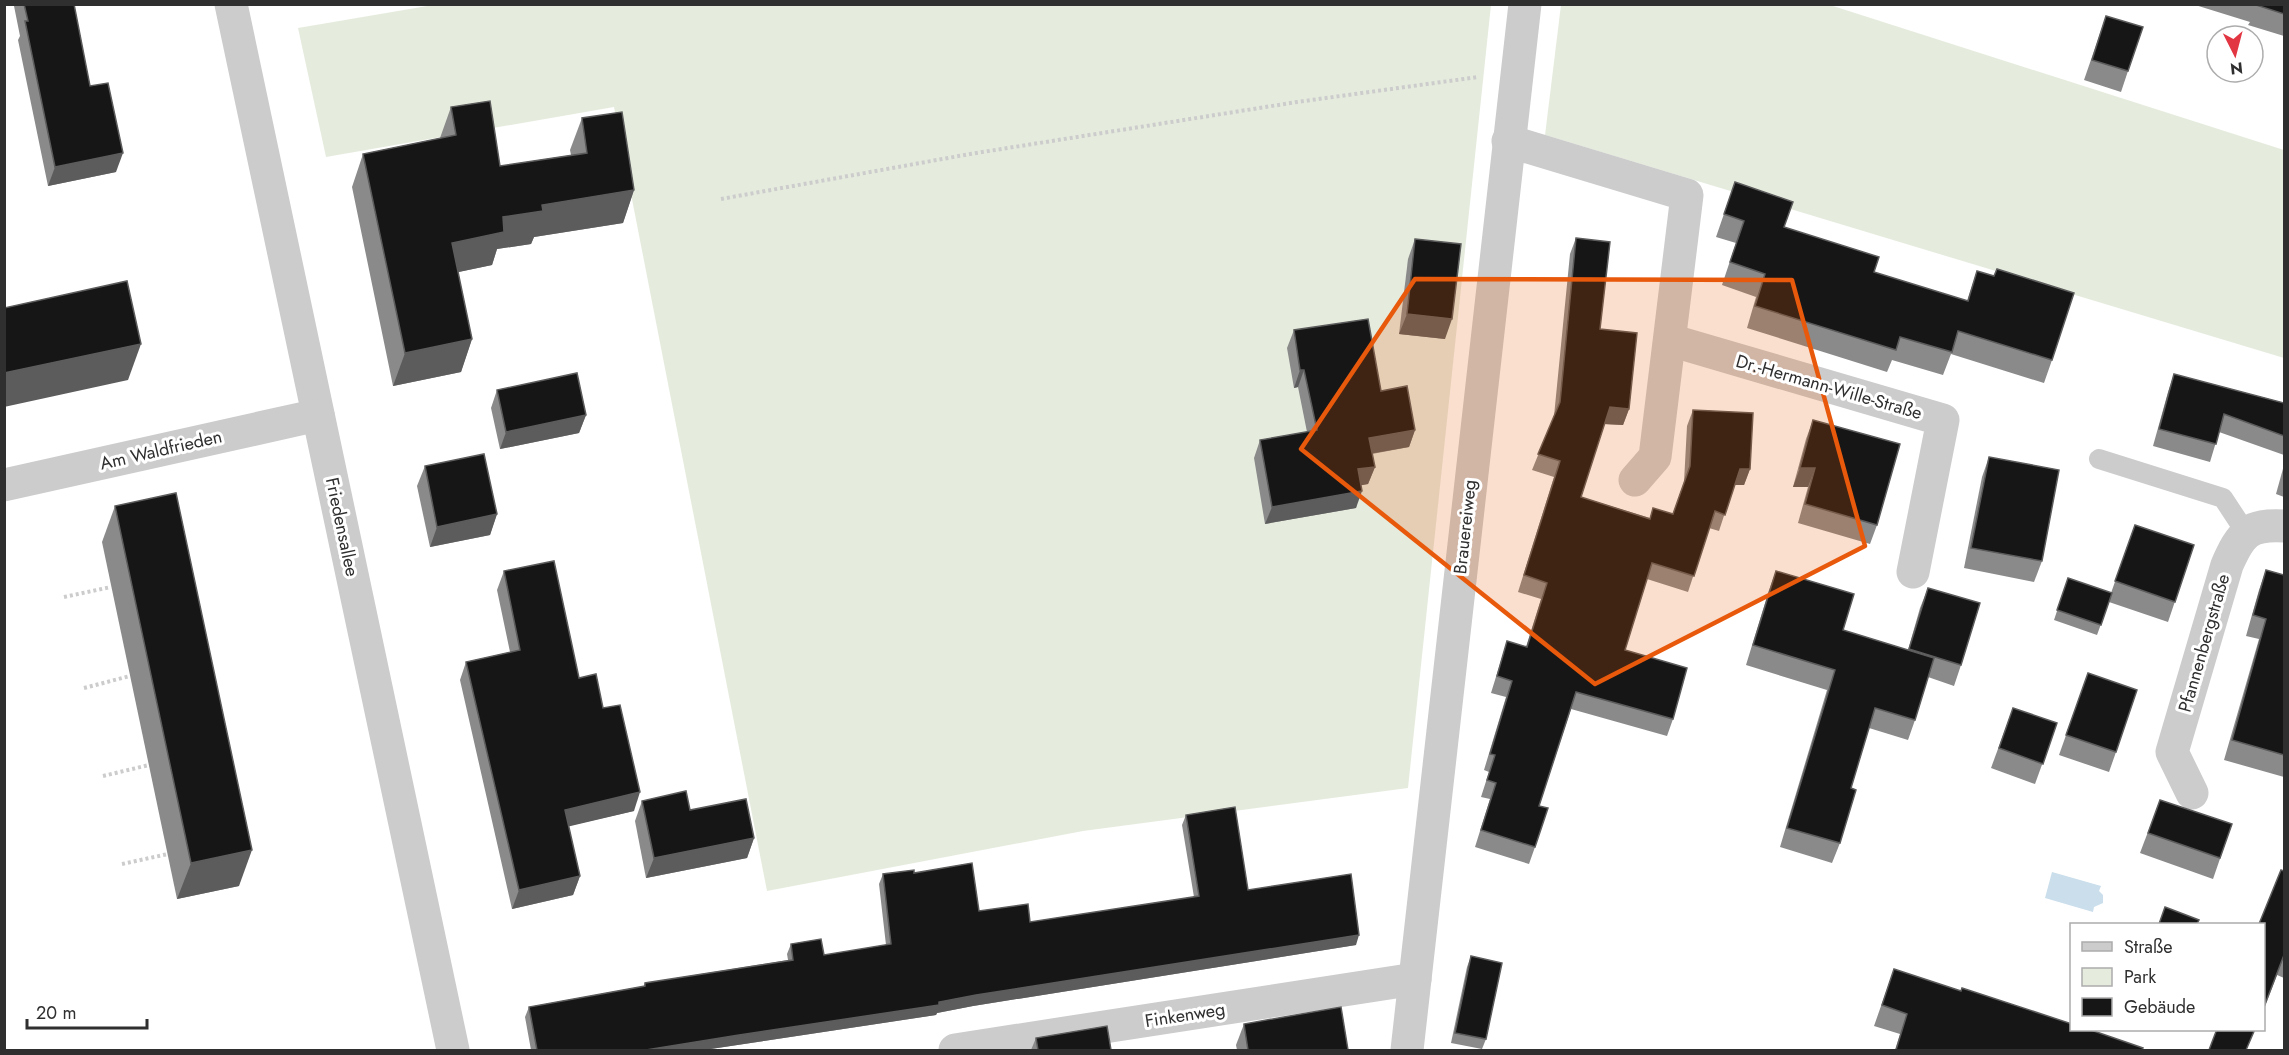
<svg xmlns="http://www.w3.org/2000/svg" width="2289" height="1055" viewBox="0 0 2289 1055" font-family="Jost,sans-serif">
<style>
.green{fill:#e5ecde}
.water{fill:#cadeeb}
.lines{fill:none;stroke-linecap:round;stroke-linejoin:round}
.path{stroke:#ccc;stroke-width:4;stroke-dasharray:3 3;stroke-linecap:butt}
.lane{stroke:#ccc;stroke-width:20}
.street{stroke:#ccc;stroke-width:33}
.wall{fill:#8a8a8a}
.shaded-wall{fill:#5c5c5c}
.building{fill:#161616;stroke:#5c5c5c;stroke-width:1.5}
.marked{fill:#e8590c;fill-opacity:0.2;stroke:#e8590c;stroke-width:4.5;stroke-linejoin:round}
.labels{text-anchor:middle;dominant-baseline:central;stroke-width:6;stroke-linejoin:round;paint-order:stroke}
.street-label{font-size:18px;fill:#2f2f2f;stroke:#fff}
</style>
<rect width="100%" height="100%" fill="#fff"/>
<g class="green">
<polygon points="439,4 1491,5 1408,788 1083,831 767,891 614,107 326,157 298,28"/>
<polygon points="1561,5 1830,5 2284,150 2284,358 1545,135"/>
</g>
<polygon class="water" points="2052,872 2101,886 2099,891 2103,895 2103,903 2094,907 2093,912 2045,898"/>
<g class="lines">
<g class="path">
<polyline points="721,199 970,154 1297,102 1478,77"/>
<polyline points="64,597 111,587"/>
<polyline points="84,688 130,676"/>
<polyline points="103,776 149,765"/>
<polyline points="122,864 168,854"/>
</g>
<polyline class="lane" points="2099,459 2223,498 2246,533"/>
<g class="street">
<polyline points="231,4 453,1050"/>
<polyline points="1508,141 1687,195 1655,457 1635,480"/>
<polyline points="1670,340 1943,420 1913,572"/>
<polyline points="4,485 318,415"/>
<path d="M2192 793 2172 752 2227 565C2241 533 2249 524 2284 526"/>
<polyline points="955,1050 1415,979"/>
<polyline points="1407,1050 1525,4"/>
</g>
</g>
<g class="wall">
<polygon points="14,4 74,4 90,86 116,172 48,186 18,40 20,36 14,6"/>
<polygon points="2192,4 2284,4 2284,36 2248,25 2250,22"/>
<polygon points="2106,16 2128,71 2121,92 2084,80"/>
<polygon points="451,107 500,166 571,155 570,150 582,118 634,190 623,223 534,237 531,244 497,249 492,265 458,272 472,339 461,372 393,386 352,187 363,154 440,138"/>
<polygon points="1735,182 1784,227 1874,272 1967,301 1977,271 2052,360 2044,383 1951,354 1943,375 1892,360 1887,372 1747,328 1756,297 1722,285 1736,243 1716,237"/>
<polygon points="1576,238 1600,329 1629,409 1623,425 1604,424 1581,497 1650,518 1653,508 1673,514 1684,482 1687,426 1693,410 1750,469 1744,485 1734,485 1719,531 1709,528 1688,592 1647,579 1625,650 1673,719 1667,736 1571,709 1539,806 1535,847 1529,864 1475,847 1490,799 1481,797 1489,772 1484,770 1506,697 1491,693 1507,641 1526,647 1541,599 1518,592 1554,477 1532,470 1554,416 1570,254"/>
<polygon points="1415,239 1445,339 1399,334 1408,259"/>
<polygon points="1294,330 1381,391 1415,430 1409,447 1372,454 1375,467 1368,484 1361,485 1356,508 1265,524 1254,458 1260,440 1307,432 1298,387 1294,388 1287,348"/>
<polygon points="2174,374 2284,403 2284,455 2219,432 2210,462 2153,446 2168,392"/>
<polygon points="497,390 586,415 579,433 500,449 491,408"/>
<polygon points="1813,420 1877,525 1870,544 1798,523 1808,487 1793,487 1806,439"/>
<polygon points="1989,457 2042,561 2034,582 1964,568 1982,477"/>
<polygon points="2284,465 2284,497 2276,494"/>
<polygon points="425,466 497,514 490,535 430,547 417,486"/>
<polygon points="115,506 239,886 177,899 102,542"/>
<polygon points="2135,525 2194,545 2168,622 2109,602 2097,635 2054,620 2068,578 2111,593"/>
<polygon points="2266,570 2284,575 2284,777 2224,760 2259,639 2246,636 2259,590"/>
<polygon points="504,571 579,678 603,708 634,811 568,826 580,876 573,895 512,909 460,680 466,662 510,652 497,590"/>
<polygon points="1776,571 1843,630 1908,650 1920,608 1928,588 1961,665 1954,686 1928,677 1915,720 1908,740 1869,728 1851,788 1840,843 1832,863 1780,847 1827,690 1746,665 1769,590"/>
<polygon points="2088,673 2116,752 2109,772 2059,755"/>
<polygon points="2013,708 2057,723 2035,784 1991,768"/>
<polygon points="2160,800 2232,824 2213,879 2140,853"/>
<polygon points="642,801 690,810 754,838 747,858 646,878 635,821"/>
<polygon points="1186,815 1248,890 1356,945 973,1006 937,1013 936,1015 704,1050 531,1050 525,1017 529,1007 644,986 645,983 788,960 787,954 791,944 824,955 886,945 879,884 883,874 914,873 979,911 1030,922 1194,897 1182,825"/>
<polygon points="2284,871 2284,978 2277,975 2264,1009 2264,924"/>
<polygon points="1471,956 1486,1039 1482,1049 1451,1043 1467,967"/>
<polygon points="1894,969 2142,1050 1895,1050 1900,1034 1874,1026"/>
<polygon points="1244,1024 1348,1050 1237,1050 1236,1045"/>
<polygon points="1036,1038 1111,1050 1031,1050"/>
</g>
<g class="shaded-wall">
<polygon points="123,153 116,172 48,186 55,167"/>
<polygon points="634,190 623,223 534,237 531,244 497,249 492,265 440,276 452,243 503,217 542,205"/>
<polygon points="1407,314 1452,319 1445,339 1399,334"/>
<polygon points="472,339 461,372 393,386 405,353"/>
<polygon points="141,344 128,380 4,407 4,373"/>
<polygon points="1300,370 1304,370 1298,387 1294,388"/>
<polygon points="1610,407 1629,409 1623,425 1604,424"/>
<polygon points="586,415 579,433 500,449 506,432"/>
<polygon points="1415,430 1409,447 1363,455 1369,438"/>
<polygon points="1375,467 1368,484 1352,487 1358,469"/>
<polygon points="1800,468 1815,468 1808,487 1793,487"/>
<polygon points="1740,469 1750,469 1744,485 1734,485"/>
<polygon points="1362,491 1356,508 1265,524 1272,507"/>
<polygon points="497,514 490,535 430,547 437,527"/>
<polygon points="640,792 634,811 558,829 565,810"/>
<polygon points="754,838 747,858 646,878 654,858"/>
<polygon points="252,850 239,886 177,899 191,863"/>
<polygon points="580,876 573,895 512,909 519,890"/>
<polygon points="1359,935 1356,945 973,1006 937,1013 936,1015 704,1050 646,1050 939,1002 976,995"/>
</g>
<g class="building">
<polygon points="24,4 74,4 90,86 108,83 123,153 55,167 25,21 28,21"/>
<polygon points="2256,4 2284,4 2284,14 2256,5"/>
<polygon points="2106,16 2143,27 2128,71 2092,60"/>
<polygon points="490,101 500,166 587,153 582,118 622,112 634,190 542,205 543,211 503,217 504,232 452,243 472,339 405,353 363,154 456,135 451,107"/>
<polygon points="1735,182 1793,202 1784,227 1879,257 1874,272 1968,301 1977,271 1994,276 1997,269 2074,293 2052,360 1958,331 1952,352 1900,337 1896,350 1755,306 1765,274 1730,262 1744,221 1724,214"/>
<polygon points="1576,238 1610,242 1600,329 1637,333 1629,409 1610,407 1581,497 1650,519 1653,508 1673,514 1690,466 1693,410 1753,413 1750,469 1740,469 1725,515 1715,511 1694,576 1652,563 1625,650 1687,668 1673,719 1576,692 1539,806 1548,808 1535,847 1481,830 1496,783 1487,780 1495,755 1490,754 1512,681 1497,676 1507,641 1527,647 1547,583 1524,575 1560,461 1538,454 1560,402"/>
<polygon points="1415,239 1461,244 1452,319 1407,314"/>
<polygon points="127,281 141,344 4,373 4,308"/>
<polygon points="1368,319 1381,391 1407,386 1415,430 1369,438 1375,467 1358,469 1362,491 1272,507 1260,440 1317,430 1304,370 1300,370 1294,330"/>
<polygon points="577,373 586,415 506,432 497,390"/>
<polygon points="2174,374 2284,403 2284,436 2224,414 2216,444 2159,429"/>
<polygon points="1813,420 1900,444 1877,525 1805,504 1815,468 1800,468"/>
<polygon points="484,454 497,514 437,527 425,466"/>
<polygon points="1989,457 2059,470 2042,561 1971,548"/>
<polygon points="176,493 252,850 191,863 115,506"/>
<polygon points="2135,525 2194,545 2175,602 2115,581"/>
<polygon points="554,561 579,678 596,674 603,708 620,705 640,792 565,810 580,876 519,890 466,662 520,650 504,571"/>
<polygon points="2266,570 2284,575 2284,755 2232,740 2266,619 2253,615"/>
<polygon points="1776,571 1854,594 1843,630 1934,658 1915,720 1875,708 1851,788 1856,790 1840,843 1787,828 1835,670 1753,645"/>
<polygon points="2068,578 2112,593 2101,625 2057,610"/>
<polygon points="1928,588 1980,603 1961,665 1909,649"/>
<polygon points="2088,673 2137,690 2116,752 2066,735"/>
<polygon points="2013,708 2057,723 2043,764 1999,748"/>
<polygon points="686,791 690,810 746,799 754,838 654,858 642,801"/>
<polygon points="2160,800 2232,824 2220,858 2148,833"/>
<polygon points="1235,807 1248,890 1351,874 1359,935 976,995 939,1002 939,1005 739,1035 646,1050 537,1050 529,1007 645,986 645,983 793,960 791,944 821,939 824,955 891,944 883,874 914,870 914,873 972,863 979,911 1028,904 1030,922 1199,896 1186,815"/>
<polygon points="2281,870 2284,871 2284,955 2264,1007 2264,924 2259,924"/>
<polygon points="2165,907 2199,920 2197,924 2159,924"/>
<polygon points="1471,956 1502,963 1486,1039 1455,1033"/>
<polygon points="1894,969 1961,991 1962,988 2072,1024 2072,1029 2088,1029 2143,1048 2142,1050 1896,1050 1907,1014 1882,1005"/>
<polygon points="1341,1007 1348,1050 1248,1050 1244,1024"/>
<polygon points="1107,1026 1111,1050 1038,1050 1036,1038"/>
<polygon points="2217,1029 2255,1029 2246,1050 2209,1050"/>
</g>
<path class="marked" d="M1415 279 1792 280 1865 546 1595 684 1301 449Z"/>
<g class="labels">
<g class="street-label">
<text transform="translate(1829 387) rotate(16)">Dr.-Hermann-Wille-Straße</text>
<text transform="translate(161 450) rotate(-13)">Am Waldfrieden</text>
<text transform="translate(342 527) rotate(78)">Friedensallee</text>
<text transform="translate(1465 527) rotate(-84)">Brauereiweg</text>
<text transform="translate(2204 643) rotate(-74)">Pfannenbergstraße</text>
<text transform="translate(1185 1015) rotate(-9)">Finkenweg</text>
</g>
</g>
<rect width="2289" height="1055" fill="none" stroke="#2f2f2f" stroke-width="12"/>
<rect x="2070" y="923" width="195" height="108" fill="#ffffff" stroke="#acacac" stroke-width="1.5"/>
<rect x="2082" y="942" width="30" height="9" fill="#cccccc" stroke="#acacac" stroke-width="1.5"/>
<text x="2124" y="953" font-size="18" fill="#2f2f2f">Straße</text>
<rect x="2082" y="968" width="30" height="18" fill="#e5ecde" stroke="#acacac" stroke-width="1.5"/>
<text x="2124" y="983" font-size="18" fill="#2f2f2f">Park</text>
<rect x="2082" y="998" width="30" height="18" fill="#161616" stroke="#acacac" stroke-width="1.5"/>
<text x="2124" y="1013" font-size="18" fill="#2f2f2f">Gebäude</text>
<g transform="translate(2235 54) rotate(174)"><circle r="28" fill="#ffffff" stroke="#acacac" stroke-width="1.5"/>
<path d="M0-4.5L10 22L0 15L-10 22Z" fill="#e23643"/>
<text y="-9" font-size="16" font-weight="bold" text-anchor="middle" fill="#2f2f2f">N</text>
</g>
<path d="M27 1019v9h120v-9" fill="none" stroke="#2f2f2f" stroke-width="3"/>
<text x="36" y="1019" font-size="18" fill="#2f2f2f" stroke="#ffffff" stroke-width="4.5" paint-order="stroke">20 m</text>
</svg>
